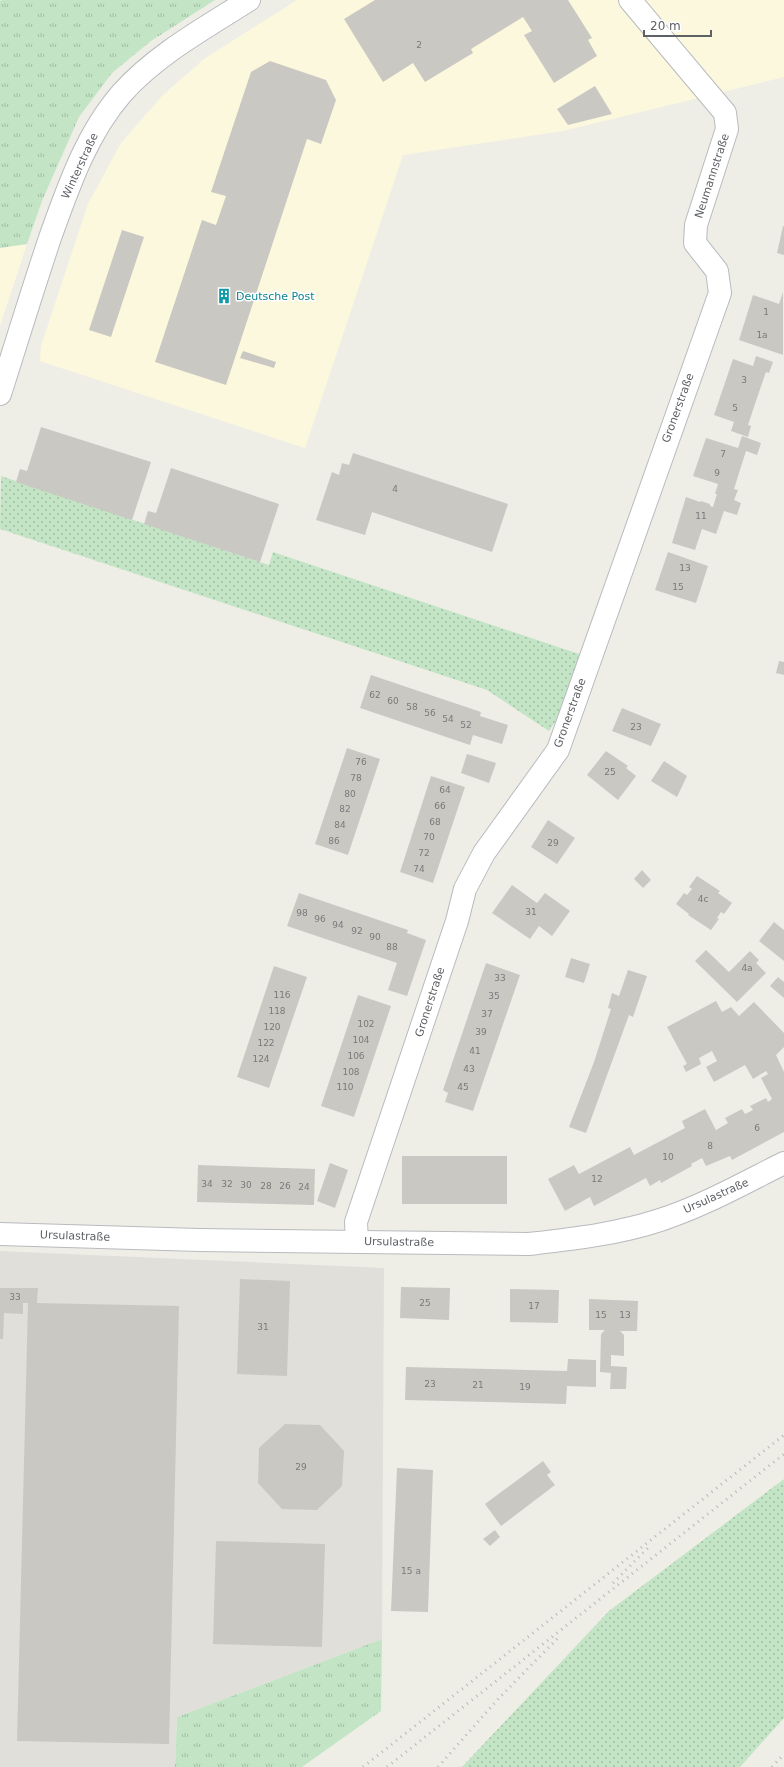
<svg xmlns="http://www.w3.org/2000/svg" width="784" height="1767" viewBox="0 0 784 1767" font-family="'DejaVu Sans',sans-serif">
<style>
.commercial{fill:#fcf8dd}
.industrial{fill:#e1dfda}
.grass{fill:url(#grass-tufts)}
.park{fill:url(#park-dots)}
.building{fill:#cac8c2}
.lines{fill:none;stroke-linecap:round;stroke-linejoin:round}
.minor-casing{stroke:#b8babf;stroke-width:24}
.minor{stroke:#fff;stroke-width:22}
.rail{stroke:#b6b7b7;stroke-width:3;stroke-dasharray:1 5;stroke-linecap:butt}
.labels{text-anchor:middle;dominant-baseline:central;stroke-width:3;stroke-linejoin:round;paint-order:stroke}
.number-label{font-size:9px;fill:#787a7c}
.street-label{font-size:11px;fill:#5d6065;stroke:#fff}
.culture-label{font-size:11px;fill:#0d838f;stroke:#fff;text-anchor:start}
</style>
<defs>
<pattern id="grass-tufts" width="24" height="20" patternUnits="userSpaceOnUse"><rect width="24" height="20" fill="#c3e5c6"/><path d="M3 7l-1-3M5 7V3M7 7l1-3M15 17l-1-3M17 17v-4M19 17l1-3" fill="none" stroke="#a2bda4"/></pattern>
<pattern id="park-dots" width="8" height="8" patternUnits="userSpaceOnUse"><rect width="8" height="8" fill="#c3e5c6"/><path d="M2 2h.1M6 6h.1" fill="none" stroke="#a2bda4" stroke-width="1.8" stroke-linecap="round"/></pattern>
</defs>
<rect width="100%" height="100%" fill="#efeee6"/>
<g class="commercial">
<polygon points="297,0 784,0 784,77 563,131 403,155 305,448 40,361 41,346 88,204 121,143 162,96 204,59"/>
<polygon points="27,244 0,326 0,248"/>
</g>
<polygon class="industrial" points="0,1251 384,1268 382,1639 177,1717 175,1767 0,1767"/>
<g class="grass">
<polygon points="2,0 215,0 151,41 112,73 79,117 42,201 27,244 0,248 0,1"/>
<polygon points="382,1639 381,1711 302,1767 175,1767 177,1717"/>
</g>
<g class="park">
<polygon points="1,476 269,565 273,552 585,656 570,699 549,731 487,690 0,529"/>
<polygon points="784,1479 784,1718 740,1767 462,1767 609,1611"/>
</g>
<g class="building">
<polygon points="375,0 568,0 592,38 588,40 597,56 554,83 524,35 532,31 523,17 471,49 473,53 425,82 413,63 383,82 344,19"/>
<polygon points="270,61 326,80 336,100 321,144 307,139 226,385 155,362 202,220 216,225 226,196 211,192 251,72"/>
<polygon points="595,86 612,114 568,125 557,109"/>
<polygon points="783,226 784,226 784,255 777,253"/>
<polygon points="122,230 144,237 111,337 89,330"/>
<polygon points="783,292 783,355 739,340 753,295 779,304"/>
<polygon points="243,351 276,362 274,368 240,358"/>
<polygon points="756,356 773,362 769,373 766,372 757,398 748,425 751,426 748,437 731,431 734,422 714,415 733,359 753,366"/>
<polygon points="41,427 151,462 132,520 16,482 20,469 27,471"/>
<polygon points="742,436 761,443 757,455 746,451 734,489 738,490 734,500 741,503 737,515 724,511 716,534 702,529 695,550 672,543 686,497 700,502 701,501 710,504 710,506 713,507 717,494 715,494 718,484 693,476 706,438 738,448"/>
<polygon points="353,453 508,504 492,552 372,512 365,535 316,520 332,472 339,475 342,463 349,465"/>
<polygon points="171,468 279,504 260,562 144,524 148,511 156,513"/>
<polygon points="668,552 708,566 696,603 655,590"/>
<polygon points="779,661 784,662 784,675 776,673"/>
<polygon points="371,675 481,712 480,716 508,725 502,744 473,735 470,745 360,708"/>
<polygon points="622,708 661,724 651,746 612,731"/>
<polygon points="347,748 380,759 348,855 315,844"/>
<polygon points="606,751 628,766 626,768 636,776 618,800 587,775"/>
<polygon points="467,754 496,763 489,783 461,773"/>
<polygon points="664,761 687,776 677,797 651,781"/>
<polygon points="431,776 465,787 433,883 400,872"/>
<polygon points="548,820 575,838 557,864 531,847"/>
<polygon points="642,870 651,880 643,888 634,879"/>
<polygon points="697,876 720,891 718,893 732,903 724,914 721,912 717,918 719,919 711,930 688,915 689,914 676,904 684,893 687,895 692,889 689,887"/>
<polygon points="512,885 537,903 545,893 570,911 552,936 539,926 530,939 492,913"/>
<polygon points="299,893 408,930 407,933 426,940 407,996 388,990 397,963 287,926"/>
<polygon points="774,922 784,930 784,961 759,941"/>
<polygon points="706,950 729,972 750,951 759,960 756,963 766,973 737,1002 695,961"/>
<polygon points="571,958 590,964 584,983 565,977"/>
<polygon points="486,963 520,975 473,1111 445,1102 448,1093 443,1090"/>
<polygon points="274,966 307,977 269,1088 237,1077"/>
<polygon points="628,970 647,976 633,1017 629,1015 586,1133 569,1127 594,1062 611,1009 608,1008 612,993 619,996"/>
<polygon points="778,977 784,982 784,998 770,986"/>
<polygon points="358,995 391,1006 354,1117 321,1106"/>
<polygon points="716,1001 722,1012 731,1007 739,1016 754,1002 784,1033 784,1047 776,1055 784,1072 784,1132 732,1160 730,1156 706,1166 702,1158 691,1164 692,1166 661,1183 660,1180 650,1186 646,1178 594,1206 590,1197 565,1211 548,1179 574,1165 579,1174 630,1147 634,1155 685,1128 682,1121 705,1109 716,1130 728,1123 725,1118 742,1109 745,1114 753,1110 750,1106 766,1098 768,1102 772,1099 761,1078 768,1074 766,1071 753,1079 745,1065 714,1082 706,1067 717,1061 712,1051 699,1058 701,1064 686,1072 683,1066 687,1064 667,1027"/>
<rect x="402" y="1156" width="105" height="48"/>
<polygon points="330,1163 348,1170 335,1208 317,1201"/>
<polygon points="198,1165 315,1169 314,1205 197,1202"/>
<polygon points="240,1279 290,1281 287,1376 237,1374"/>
<polygon points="401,1287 450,1288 449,1320 400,1318"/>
<polygon points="0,1288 38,1288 37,1303 179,1306 169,1744 17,1741 28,1303 23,1303 23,1314 4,1313 3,1339 0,1339"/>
<polygon points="510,1289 559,1290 558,1323 510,1322"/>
<polygon points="589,1299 638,1301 637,1331 620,1331 624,1335 624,1356 611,1355 611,1366 627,1367 626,1389 610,1389 611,1373 600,1372 601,1334 605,1330 589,1330"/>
<polygon points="568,1359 596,1360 596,1387 567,1386 566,1404 405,1400 406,1367 567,1371"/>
<polygon points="285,1424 320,1425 344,1451 342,1486 317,1510 282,1509 258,1483 259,1448"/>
<polygon points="543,1461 551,1472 547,1475 555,1485 501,1526 485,1504"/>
<polygon points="397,1468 433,1470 428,1612 391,1611"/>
<polygon points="495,1530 500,1537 490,1546 483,1539"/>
<polygon points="216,1541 325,1544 322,1647 213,1644"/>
</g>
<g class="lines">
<g class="minor-casing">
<g id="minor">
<path d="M0 394C17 341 33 288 51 235 69 185 87 133 122 93 157 54 205 28 249 0"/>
<path d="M0 1234 199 1240 529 1244C572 1239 618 1234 660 1220 703 1206 744 1183 784 1163"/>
<polyline points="357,1242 356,1222 457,921 465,889 484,853 558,750 720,293 717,271 695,243 696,225 727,129 725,113 630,0"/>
</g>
</g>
<use href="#minor" class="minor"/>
<g class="rail">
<polyline points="613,1583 651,1545"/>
<polyline points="363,1767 784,1435"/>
<polyline points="387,1767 784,1454"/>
<polyline points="438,1767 500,1697 558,1638"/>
<polyline points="772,1767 784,1754"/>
</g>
</g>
<defs>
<g id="building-bare" transform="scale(1.2)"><path d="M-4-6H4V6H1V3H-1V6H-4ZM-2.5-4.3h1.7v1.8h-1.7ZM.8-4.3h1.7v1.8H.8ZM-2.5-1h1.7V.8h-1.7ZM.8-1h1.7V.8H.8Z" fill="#0f9aa8" stroke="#fff" stroke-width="2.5" paint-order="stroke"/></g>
</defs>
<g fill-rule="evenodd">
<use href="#building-bare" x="224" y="296"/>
</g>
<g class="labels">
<g class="number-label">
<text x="419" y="45">2</text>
<text x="766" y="312">1</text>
<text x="762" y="335">1a</text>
<text x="744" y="380">3</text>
<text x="735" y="408">5</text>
<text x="723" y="454">7</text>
<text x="717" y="473">9</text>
<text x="395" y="489">4</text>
<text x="701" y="516">11</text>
<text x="685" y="568">13</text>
<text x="678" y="587">15</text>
<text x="375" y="695">62</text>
<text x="393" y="701">60</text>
<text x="412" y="707">58</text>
<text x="430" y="713">56</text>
<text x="448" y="719">54</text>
<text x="466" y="725">52</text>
<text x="636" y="727">23</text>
<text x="361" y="762">76</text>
<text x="610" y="772">25</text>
<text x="356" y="778">78</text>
<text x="445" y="790">64</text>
<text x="350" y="794">80</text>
<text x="440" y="806">66</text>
<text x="345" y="809">82</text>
<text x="435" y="822">68</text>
<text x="340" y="825">84</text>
<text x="429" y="837">70</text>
<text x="334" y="841">86</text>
<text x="553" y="843">29</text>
<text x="424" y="853">72</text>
<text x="419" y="869">74</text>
<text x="703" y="899">4c</text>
<text x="531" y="912">31</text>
<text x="302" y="913">98</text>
<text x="320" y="919">96</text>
<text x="338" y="925">94</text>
<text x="357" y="931">92</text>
<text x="375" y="937">90</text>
<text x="392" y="947">88</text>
<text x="747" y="968">4a</text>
<text x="500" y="978">33</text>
<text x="282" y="995">116</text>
<text x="494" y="996">35</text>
<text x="277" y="1011">118</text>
<text x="487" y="1014">37</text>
<text x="366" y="1024">102</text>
<text x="272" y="1027">120</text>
<text x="481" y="1032">39</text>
<text x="361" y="1040">104</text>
<text x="266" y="1043">122</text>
<text x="475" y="1051">41</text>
<text x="356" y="1056">106</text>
<text x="261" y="1059">124</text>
<text x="469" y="1069">43</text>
<text x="351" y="1072">108</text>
<text x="345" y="1087">110</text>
<text x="463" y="1087">45</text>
<text x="757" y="1128">6</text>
<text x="710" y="1146">8</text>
<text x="668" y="1157">10</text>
<text x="597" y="1179">12</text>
<text x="207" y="1184">34</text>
<text x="227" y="1184">32</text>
<text x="246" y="1185">30</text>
<text x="266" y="1186">28</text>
<text x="285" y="1186">26</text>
<text x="304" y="1187">24</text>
<text x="15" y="1297">33</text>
<text x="425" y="1303">25</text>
<text x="534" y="1306">17</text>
<text x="601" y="1315">15</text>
<text x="625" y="1315">13</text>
<text x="263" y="1327">31</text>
<text x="430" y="1384">23</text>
<text x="478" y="1385">21</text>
<text x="525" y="1387">19</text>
<text x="301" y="1467">29</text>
<text x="411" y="1571">15 a</text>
</g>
<g class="street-label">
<text transform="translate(80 166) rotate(-65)">Winterstraße</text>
<text transform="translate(712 176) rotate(-72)">Neumannstraße</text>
<text transform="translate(678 408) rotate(-70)">Gronerstraße</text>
<text transform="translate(570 713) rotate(-70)">Gronerstraße</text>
<text transform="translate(430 1002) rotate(-72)">Gronerstraße</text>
<text transform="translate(716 1196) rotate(-24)">Ursulastraße</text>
<text transform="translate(75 1236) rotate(2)">Ursulastraße</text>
<text transform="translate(399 1242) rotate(1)">Ursulastraße</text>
</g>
<g class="culture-label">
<text x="236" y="296">Deutsche Post</text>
</g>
</g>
<path d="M644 30v6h67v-6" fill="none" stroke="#5d6065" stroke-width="2"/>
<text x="650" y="30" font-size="12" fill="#5d6065" stroke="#ffffff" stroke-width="3" paint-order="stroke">20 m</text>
</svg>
